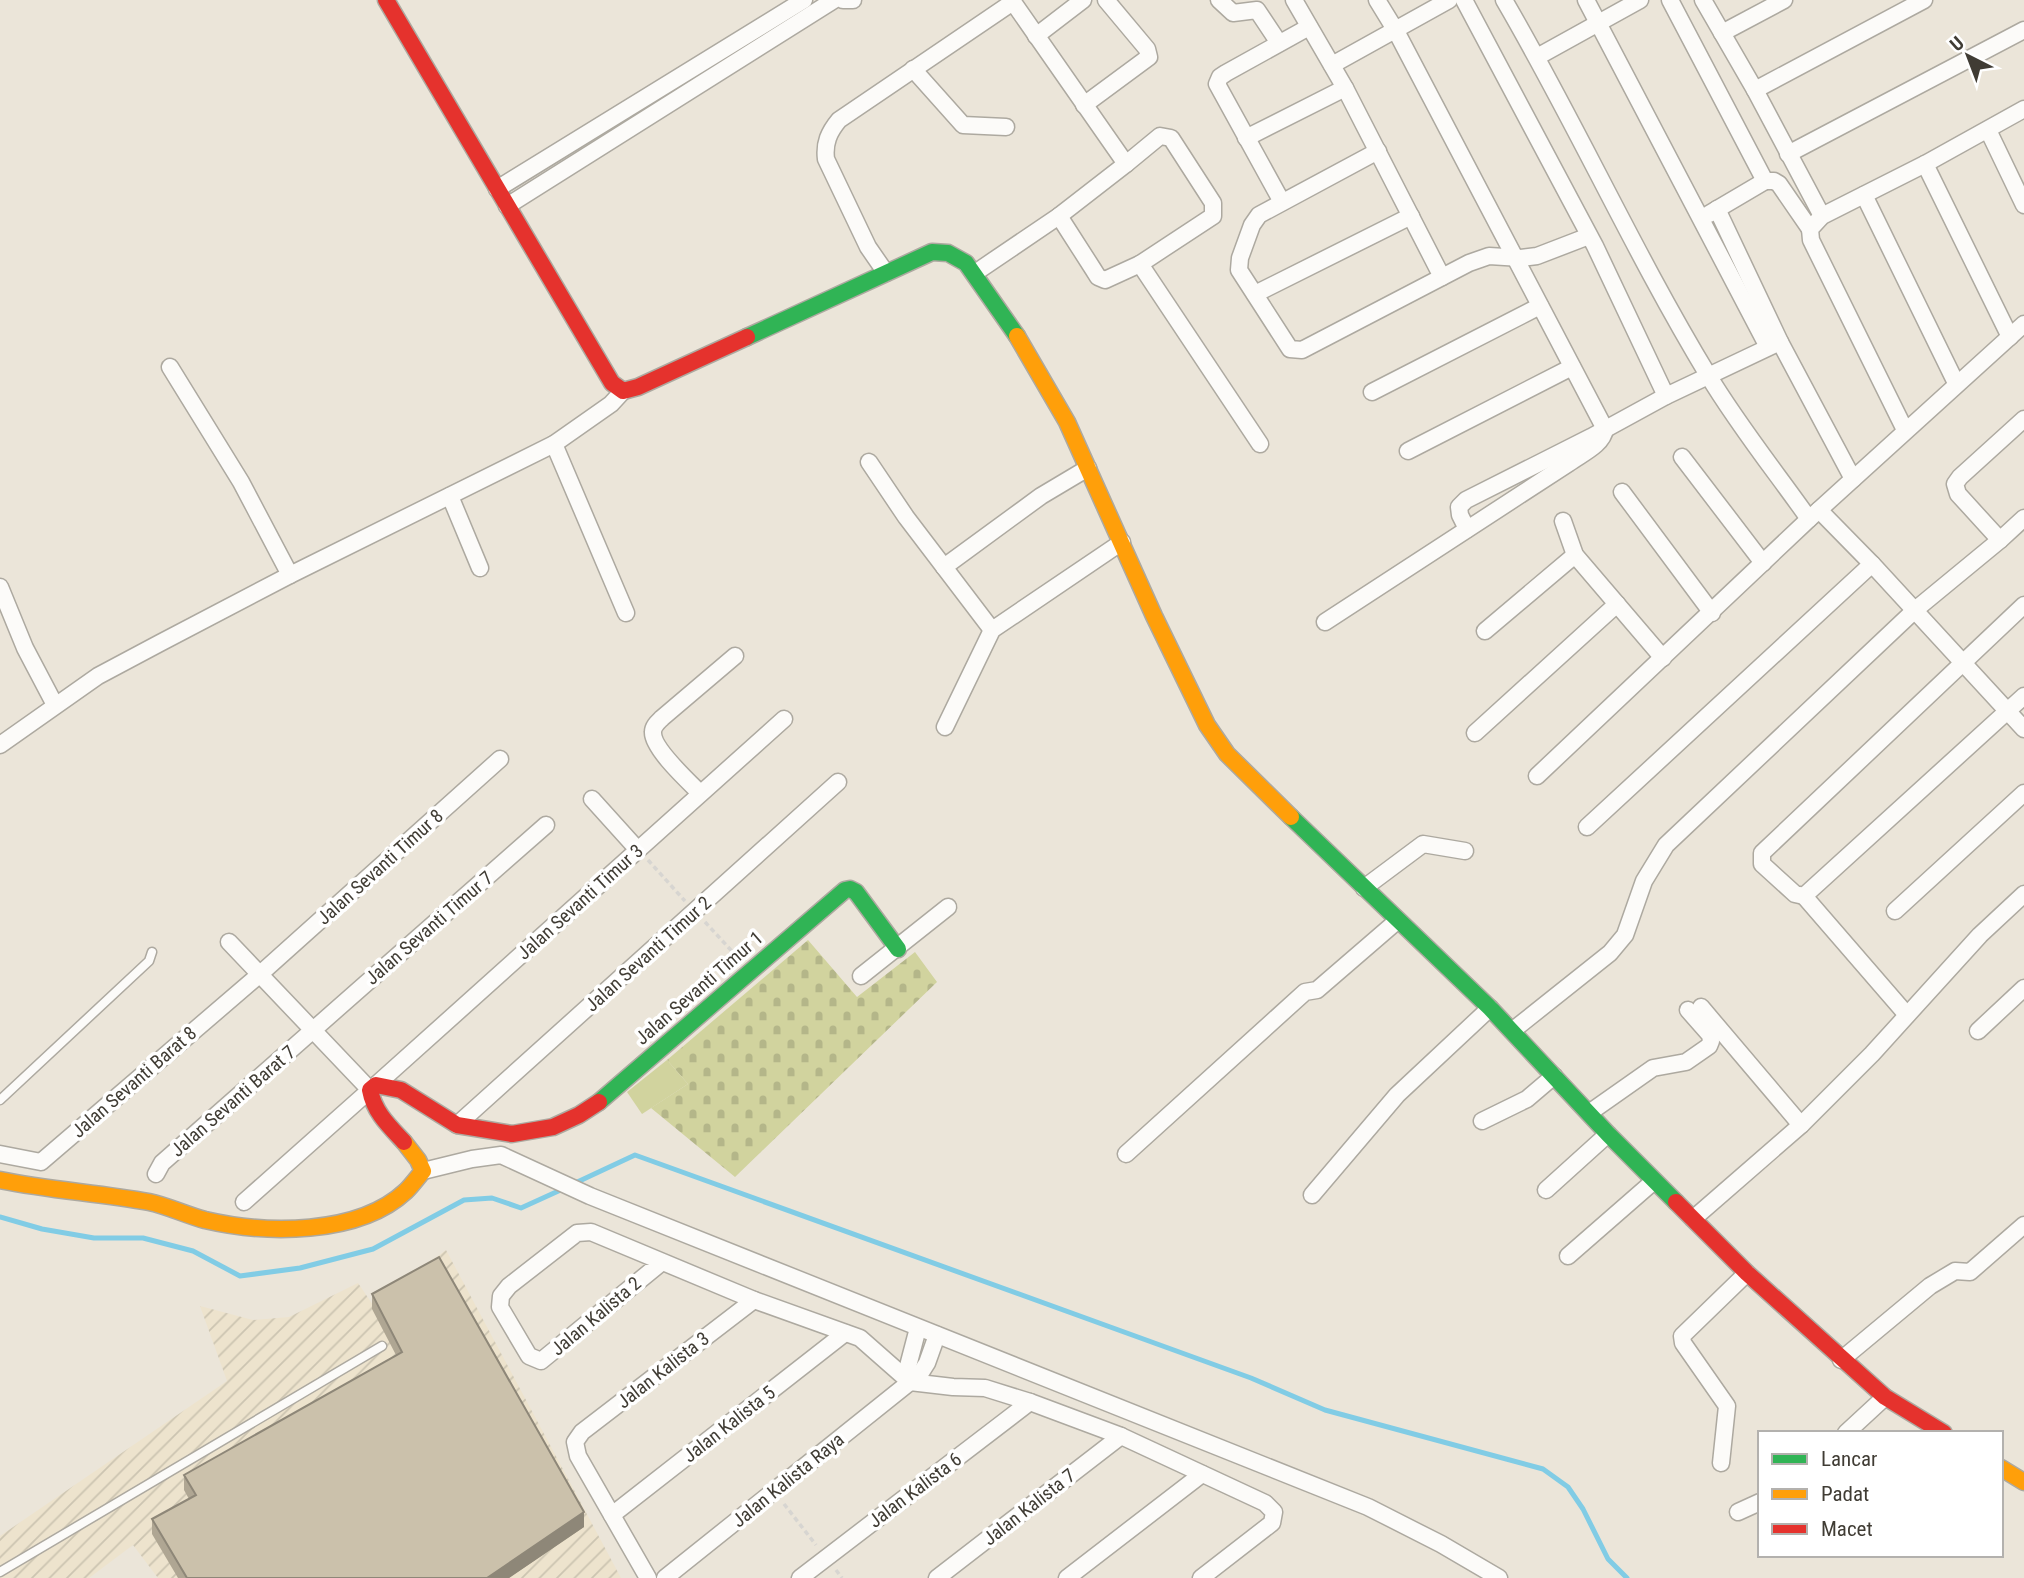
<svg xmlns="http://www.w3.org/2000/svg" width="2024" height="1578" viewBox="0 0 2024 1578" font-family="'Roboto Condensed',sans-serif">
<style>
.industrial{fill:url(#industrial-furrows)}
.cemetery{fill:url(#cemetery-stones)}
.pitch{fill:#d1d39e}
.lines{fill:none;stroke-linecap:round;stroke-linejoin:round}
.stream{stroke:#81cce5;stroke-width:5}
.lane-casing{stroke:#ada9a0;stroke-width:11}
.street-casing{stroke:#ada9a0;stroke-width:19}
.fast-casing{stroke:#ada9a0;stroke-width:19}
.slow-casing{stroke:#ada9a0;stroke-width:19}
.jam-casing{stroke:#ada9a0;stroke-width:19}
.path{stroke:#d7d5d1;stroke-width:3.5;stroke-dasharray:5 3.5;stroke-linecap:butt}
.lane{stroke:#fcfbf9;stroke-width:8}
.street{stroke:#fcfbf9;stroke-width:16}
.fast{stroke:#30b455;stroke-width:16}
.slow{stroke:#ff9f0a;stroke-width:16}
.jam{stroke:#e5322d;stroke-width:16}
.wall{fill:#afa693}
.shaded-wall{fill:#8e8778}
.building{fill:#cbc1ab;stroke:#8e8778;stroke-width:2}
.labels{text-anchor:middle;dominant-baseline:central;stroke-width:7;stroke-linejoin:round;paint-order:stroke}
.street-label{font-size:19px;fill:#403c34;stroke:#fff}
</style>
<defs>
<pattern id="industrial-furrows" width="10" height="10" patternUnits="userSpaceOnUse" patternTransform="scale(1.75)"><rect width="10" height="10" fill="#ede3cd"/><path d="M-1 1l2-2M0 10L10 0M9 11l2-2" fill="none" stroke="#ccc4b1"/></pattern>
<pattern id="cemetery-stones" width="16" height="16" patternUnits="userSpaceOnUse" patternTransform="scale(1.75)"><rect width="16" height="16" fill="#d1d39e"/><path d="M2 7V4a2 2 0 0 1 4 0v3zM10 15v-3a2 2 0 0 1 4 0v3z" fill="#b4b689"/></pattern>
</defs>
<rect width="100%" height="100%" fill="#ebe5d9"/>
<polygon class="industrial" points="446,1250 621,1578 158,1578 133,1545 89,1578 0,1578 0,1536 227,1381 200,1306 253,1320 289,1317 358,1283 373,1305"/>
<polygon class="cemetery" points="808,940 857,997 915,952 937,982 735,1177 651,1108 688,1084 667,1060"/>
<polygon class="pitch" points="667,1060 688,1084 642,1114 627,1092"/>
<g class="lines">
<g class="stream">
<polyline points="573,1184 635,1155 1251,1378 1325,1410 1543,1469 1568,1487 1583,1509 1608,1559 1627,1578"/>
<polyline points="0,1217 42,1229 94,1238 143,1238 193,1251 240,1276 300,1268 373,1249 464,1200 492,1198 521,1208 565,1188"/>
</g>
<g class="lane-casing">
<g id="lane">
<polyline points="0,1100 149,961 152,952"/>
<polyline points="0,1572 382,1346"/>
</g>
</g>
<g class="street-casing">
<g id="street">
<polyline points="843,0 853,0"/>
<polyline points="1219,0 1233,13 1257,10 1279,43"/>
<polyline points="1294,0 1345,88 1442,277"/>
<polyline points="1464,0 1595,246 1666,396"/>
<path d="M1504 0C1576 123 1634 253 1708 375 1738 425 1775 471 1809 519"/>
<polyline points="1586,0 1768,347"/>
<polyline points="1670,0 1765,181 1774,181 1779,184 1810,229"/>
<polyline points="1703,0 1755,90 1822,216"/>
<polyline points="1722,33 1784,0"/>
<polyline points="1036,36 1083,0"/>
<polyline points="1537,57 1640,0"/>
<polyline points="1332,65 1449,0"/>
<polyline points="913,69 963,125 1006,127"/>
<polyline points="1755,90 1924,0"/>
<polyline points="1084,105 1149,57 1147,49 1106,0"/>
<polyline points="1988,130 2024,205"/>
<polyline points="1246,138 1345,88"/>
<polyline points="1378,151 1259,215 1252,225 1240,258 1239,270 1290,349 1302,350 1469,263 1489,256 1521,258 1537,256 1589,236"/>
<polyline points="1788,154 2024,30"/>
<polyline points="1925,164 2010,337"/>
<polyline points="497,189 804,0"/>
<polyline points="1864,195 1956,383"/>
<polyline points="1282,202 1217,84 1220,77 1226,73 1309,27"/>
<polyline points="507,206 834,0"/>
<polyline points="1717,209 1780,342 1853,479"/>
<polyline points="1709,214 1765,181"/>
<polyline points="1059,216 1093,269 1098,277 1105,280 1140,264 1213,216 1213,203 1171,138 1160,136 1126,164"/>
<polyline points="1140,264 1260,444"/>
<path d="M886 273 868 247 826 159C824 143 829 132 839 120L1013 2 1126 164 1059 216 975 273"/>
<polyline points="1255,294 1411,216"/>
<polyline points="170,367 241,482 290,575"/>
<polyline points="1372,392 1540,306"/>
<polyline points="1905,430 1811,240 1810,229 1822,216 1925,164 2024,109"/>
<polyline points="554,444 626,613"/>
<polyline points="1408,451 1572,367"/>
<polyline points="1682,457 1763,563"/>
<polyline points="869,462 906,517 992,630"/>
<polyline points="1622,492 1712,613"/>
<polyline points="450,496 480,568"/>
<polyline points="1819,510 1872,564 2024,729"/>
<polyline points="1563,521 1575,555 1663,658"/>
<polyline points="1467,529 1460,515 1459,507 1466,500 1591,437 1666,396 1780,342"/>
<polyline points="2000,540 1958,494 1955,484 1960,477 2024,419"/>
<polyline points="944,567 1041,496 1088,468"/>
<polyline points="0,587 25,648 55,705"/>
<polyline points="2024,605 1762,853 1762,864 1795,894 1804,896 2024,696"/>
<path d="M1325 622 1569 463C1581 454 1603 445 1605 429L1396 31 1377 0"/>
<polyline points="1485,631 1575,555"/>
<polyline points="945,727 992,630 1122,542"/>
<polyline points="1475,733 1617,604"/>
<polyline points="0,745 98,676 160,643 290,575 554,444 611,404 623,391"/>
<polyline points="1537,776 1809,519 2024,324"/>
<path d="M700 793C688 781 652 748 653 732 653 726 658 722 662 718L735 656"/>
<polyline points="592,799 638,850"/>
<polyline points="1587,827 1872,564"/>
<polyline points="1364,888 1423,844 1465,851"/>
<polyline points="1804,896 1907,1015"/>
<polyline points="1895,911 2024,793"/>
<polyline points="229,942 370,1090 244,1202"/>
<polyline points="861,976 948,907"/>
<polyline points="1701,1007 1801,1125"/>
<polyline points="1512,1031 1610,953 1625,935 1644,881 1666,845 1915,610 2000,540 2024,518"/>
<polyline points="1978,1031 2024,988"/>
<polyline points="376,1085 784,719"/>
<polyline points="1589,1113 1653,1068 1686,1062 1709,1046 1711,1041 1710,1035 1688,1010"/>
<polyline points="1482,1121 1527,1099 1554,1076"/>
<polyline points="457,1125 838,782"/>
<polyline points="0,1154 41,1162 259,975 500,759"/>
<polyline points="1126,1154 1305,992 1317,990 1397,921"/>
<polyline points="423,1171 472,1159 501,1155 590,1196 1368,1507 1441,1544 1499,1578"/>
<polyline points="156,1174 162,1163 546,825"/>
<polyline points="1546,1190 1608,1134"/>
<polyline points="1312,1195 1397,1095 1490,1008"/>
<polyline points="1693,1219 1801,1125 1872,1054 1980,935 2024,894"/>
<polyline points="1568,1256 1654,1181"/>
<polyline points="662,1262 541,1361 529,1356 500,1307 501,1296 509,1286 577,1233 591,1232 754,1300 860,1338 910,1382 953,1387 985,1388 1030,1402 1121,1436 1265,1503 1274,1512 1272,1523 1201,1578"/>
<polyline points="1841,1360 1930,1286 1955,1271 1970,1272 2024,1225"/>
<polyline points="910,1382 907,1370 918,1328"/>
<polyline points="1846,1433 1885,1397"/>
<polyline points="1721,1463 1727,1406 1683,1343 1682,1336 1747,1273"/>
<polyline points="1738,1512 1760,1502"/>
<polyline points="612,1515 845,1333"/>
<polyline points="648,1578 578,1456 575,1442 582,1432 754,1300"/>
<polyline points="665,1578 920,1374 927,1363 937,1335"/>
<polyline points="800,1578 1030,1402"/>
<polyline points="937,1578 1121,1436"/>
<polyline points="1067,1578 1202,1474"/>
</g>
</g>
<g class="fast-casing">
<g id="fast">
<polyline points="747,337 932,252 948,253 966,263 1017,336"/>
<polyline points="1291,817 1490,1008 1608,1134 1676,1202"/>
<polyline points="599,1102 845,890 850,889 856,892 898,949"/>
</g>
</g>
<g class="slow-casing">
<g id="slow">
<polyline points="1017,336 1067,422 1154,616 1207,725 1227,754 1291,817"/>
<path d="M0 1180C49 1190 100 1193 149 1202 168 1206 186 1215 205 1220 265 1234 358 1236 406 1191 412 1185 417 1178 423 1171L418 1160 404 1142"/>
<polyline points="2001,1468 2024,1482"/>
</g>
</g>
<g class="jam-casing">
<g id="jam">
<polyline points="386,0 612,383 623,391 638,387 747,337"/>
<path d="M404 1142C389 1126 374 1112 370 1090L376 1085 401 1090 457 1125 512 1134 553 1127 579 1115 599 1102"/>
<polyline points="1676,1202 1747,1273 1885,1397 1944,1433"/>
</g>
</g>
<g class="path">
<polyline points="648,860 685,901"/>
<polyline points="705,922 740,960"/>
<polyline points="784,1504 816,1545"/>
<polyline points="836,1570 842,1578"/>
</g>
<use href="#lane" class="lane"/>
<use href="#street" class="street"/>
<use href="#fast" class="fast"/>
<use href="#slow" class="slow"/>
<use href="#jam" class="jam"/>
</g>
<polygon class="wall" points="372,1294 584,1527 509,1578 178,1578 152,1534 152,1519 189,1499 184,1490 184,1475 396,1355 372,1309"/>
<polygon class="shaded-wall" points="584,1512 584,1527 509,1578 487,1578"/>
<polygon class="building" points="439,1257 584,1512 487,1578 187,1578 152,1519 196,1495 184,1475 402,1352 372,1294"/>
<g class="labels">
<g class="street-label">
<text transform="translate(380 867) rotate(-42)">Jalan Sevanti Timur 8</text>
<text transform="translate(580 902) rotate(-42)">Jalan Sevanti Timur 3</text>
<text transform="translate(429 928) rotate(-41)">Jalan Sevanti Timur 7</text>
<text transform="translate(648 954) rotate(-42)">Jalan Sevanti Timur 2</text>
<text transform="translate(699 988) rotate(-41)">Jalan Sevanti Timur 1</text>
<text transform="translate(134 1082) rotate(-41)">Jalan Sevanti Barat 8</text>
<text transform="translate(233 1101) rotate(-41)">Jalan Sevanti Barat 7</text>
<text transform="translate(596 1316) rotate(-40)">Jalan Kalista 2</text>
<text transform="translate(663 1370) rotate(-38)">Jalan Kalista 3</text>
<text transform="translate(729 1424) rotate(-38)">Jalan Kalista 5</text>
<text transform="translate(788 1480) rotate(-39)">Jalan Kalista Raya</text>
<text transform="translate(915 1490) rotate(-37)">Jalan Kalista 6</text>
<text transform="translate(1029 1507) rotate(-38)">Jalan Kalista 7</text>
</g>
</g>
<rect x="1758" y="1431" width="245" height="126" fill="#ffffff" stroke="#b3b1ae" stroke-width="2"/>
<rect x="1772" y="1454" width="35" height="10" fill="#30b455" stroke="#b3b1ae" stroke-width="2"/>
<text x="1821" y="1466" font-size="21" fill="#403c34">Lancar</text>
<rect x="1772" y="1489" width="35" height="10" fill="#ff9f0a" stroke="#b3b1ae" stroke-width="2"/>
<text x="1821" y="1501" font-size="21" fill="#403c34">Padat</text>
<rect x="1772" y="1524" width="35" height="10" fill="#e5322d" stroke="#b3b1ae" stroke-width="2"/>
<text x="1821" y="1536" font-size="21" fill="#403c34">Macet</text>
<g transform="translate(1968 56) rotate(318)" stroke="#ffffff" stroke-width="5" paint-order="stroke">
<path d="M0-5L12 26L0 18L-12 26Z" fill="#403c34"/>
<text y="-10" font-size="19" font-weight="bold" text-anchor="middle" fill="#403c34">U</text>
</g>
</svg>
